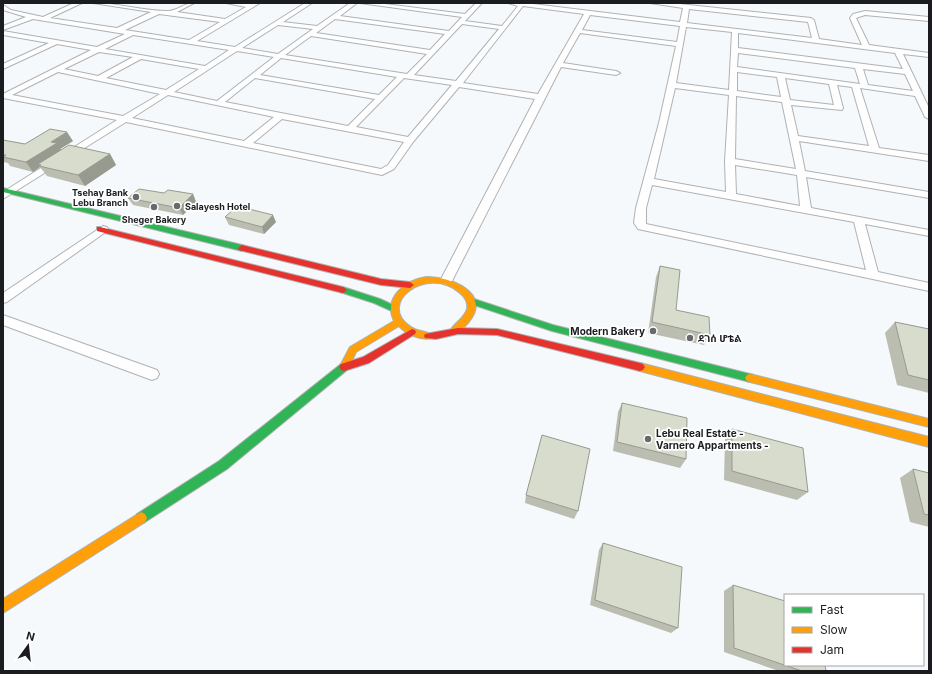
<svg xmlns="http://www.w3.org/2000/svg" width="932" height="674" viewBox="0 0 932 674" font-family="Inter,'Noto Sans Ethiopic',sans-serif">
<style>
.lines{fill:none;stroke-linecap:round;stroke-linejoin:round}
.street-casing{stroke:#afb2b4;stroke-width:2}
.fast-casing{stroke:#afb2b4;stroke-width:2}
.slow-casing{stroke:#afb2b4;stroke-width:2}
.jam-casing{stroke:#afb2b4;stroke-width:2}
.street{fill:#fefefe;fill-rule:evenodd}
.fast{fill:#30b455;fill-rule:evenodd}
.slow{fill:#ff9f0a;fill-rule:evenodd}
.jam{fill:#e5322d;fill-rule:evenodd}
.wall{fill:#babdaf}
.shaded-wall{fill:#979a8f}
.building{fill:#d8dccc;stroke:#979a8f}
.poi-dot{fill:#67696c;stroke:#fff;stroke-width:1.5}
.labels{text-anchor:middle;dominant-baseline:central;stroke-width:3.5;stroke-linejoin:round;paint-order:stroke}
.far-poi-label{font-size:9px;font-weight:bold;fill:#1a1c1f;stroke:#fff;text-anchor:end}
.poi-label{font-size:10px;font-weight:bold;fill:#1a1c1f;stroke:#fff;text-anchor:start}
</style>
<rect width="100%" height="100%" fill="#f6f9fb"/>
<g class="lines">
<g class="street-casing">
<g id="street">
<path d="M74 3H82L50 18 117 28 151 12 93 3C118 3 143 11 168 11 177 11 184 3 194 3L177 12 225 19 246 7 226 3H260L197 41 235 47 305 3H312L283 22 317 26 350 3H357L340 16 449 31 462 17 360 3H377L465 14 476 3H482L465 21 502 26 518 6 508 3H525L680 22 683 8 650 3H670L811 18 814 20 819 39 862 45 850 18 853 14 865 11 929 17V21L865 15 856 18 869 45 929 53V57L903 54 929 108V119L925 117 915 96 860 88 879 148 929 155V161L799 141 805 171 929 192V198L806 177 811 208 929 230V236L865 224 878 272 929 283V291L638 229 634 223 636 208 659 123 676 46 580 33 563 63 616 71 620 73 616 75 561 67 452 281 446 285 440 281 535 99 459 87 413 142 394 169 382 175 126 122 3 199V192L117 120 3 98V94L91 50 57 44 3 69V64L49 43 3 35V31L97 47 125 34 33 19 3 30V26L26 17 3 10V5L11 10 43 17ZM523 6 584 14 538 94 463 83ZM689 9 808 22 812 38 687 23ZM159 14 220 22 189 40 125 30ZM590 15 680 26 677 42 582 30ZM335 19 445 34 430 50 316 33ZM462 24 499 29 456 81 414 75ZM278 25 313 29 278 54 242 48ZM686 27 732 32 729 90 676 83ZM738 33 895 53 903 69 738 48ZM133 35 229 50 205 66 105 49ZM311 36 427 54 407 74 285 55ZM237 51 274 57 217 101 174 92ZM99 52 133 57 98 76 64 69ZM738 53 855 68 860 84 737 67ZM281 58 397 77 379 95 260 75ZM141 59 199 69 166 90 106 78ZM863 69 905 74 913 91 868 85ZM58 72 160 94 123 116 12 95ZM737 72 777 77 781 97 737 91ZM255 78 375 99 348 126 225 102ZM404 78 452 85 408 137 356 127ZM785 78 829 84 834 105 790 100ZM837 85 852 87 869 146 798 136 791 105 842 110 843 108ZM675 88 729 95 725 161 726 192 654 179ZM168 95 274 117 244 141 132 118ZM736 96 782 102 796 169 735 159ZM282 119 404 142 388 165 381 169 253 143ZM735 165 797 175 800 206 736 194ZM652 185 854 222 866 270 646 224V208Z"/>
<polygon points="103,226 107,227 108,229 107,231 7,302 3,303 3,293"/>
<polygon points="3,315 157,370 159,374 157,378 152,380 3,325"/>
</g>
</g>
<g class="fast-casing">
<g id="fast">
<polygon points="3,188 242,245 246,248 242,251 3,192"/>
<polygon points="343,287 380,299 397,307 398,309 394,312 374,303 340,292 339,290 340,288"/>
<polygon points="471,298 553,325 750,374 753,375 755,378 753,381 750,382 552,331 468,303 467,301 468,299"/>
<polygon points="344,363 347,364 349,367 347,370 227,469 145,522 141,524 137,522 135,518 137,514 219,461 341,364"/>
</g>
</g>
<g class="slow-casing">
<g id="slow">
<path d="M426 277C449 276 494 293 468 323 464 327 460 333 454 334L450 331C454 323 464 319 467 309 468 303 465 297 460 293 427 264 375 304 411 327 417 331 424 331 431 334L432 336 431 338C421 341 406 334 399 326L356 352 348 369H342L340 366 350 347 394 321C383 298 405 280 426 277Z"/>
<polygon points="640,363 929,437 929,447 640,371 637,370 635,367 637,364"/>
<polygon points="750,374 929,419 929,427 750,382 747,381 745,378 747,375"/>
<polygon points="141,512 145,514 147,518 145,522 3,613 3,599"/>
</g>
</g>
<g class="jam-casing">
<g id="jam">
<polygon points="97,227 100,227 343,287 347,290 343,293 97,231"/>
<polygon points="242,245 381,279 410,282 414,285 410,288 381,285 239,250 238,248"/>
<polygon points="458,328 497,329 640,363 643,364 645,367 643,370 640,371 497,335 458,334 436,339 425,338 424,336 425,334"/>
<polygon points="412,329 415,330 416,332 415,334 369,363 344,371 341,370 339,367 341,364 363,357"/>
</g>
</g>
<use href="#street" class="street"/>
<use href="#fast" class="fast"/>
<use href="#slow" class="slow"/>
<use href="#jam" class="jam"/>
</g>
<g class="wall">
<polygon points="3,140 25,144 73,141 60,149 61,150 110,154 116,165 85,186 47,176 40,167 33,172 10,166 8,163 3,162"/>
<polygon points="164,193 193,194 196,202 183,215 133,205 128,198"/>
<polygon points="225,217 276,222 264,234 229,225"/>
<polygon points="660,266 676,310 710,335 704,345 648,333 656,277"/>
<polygon points="895,322 929,329 929,393 897,385 885,333"/>
<polygon points="622,403 686,459 680,468 613,451 618,412"/>
<polygon points="732,429 808,492 797,500 724,480 725,439"/>
<polygon points="913,469 929,473 929,527 910,522 900,478"/>
<polygon points="526,495 578,511 574,519 525,503"/>
<polygon points="603,543 678,628 671,633 590,605 599,550"/>
<polygon points="733,585 826,671 779,671 724,652 724,591"/>
</g>
<g class="shaded-wall">
<polygon points="67,132 73,141 60,149 63,152 41,165 38,164 40,167 33,172 26,162 51,142"/>
<polygon points="110,154 116,165 85,186 78,175"/>
<polygon points="193,194 196,202 183,215 179,208"/>
<polygon points="273,215 276,222 264,234 262,227"/>
</g>
<g class="building">
<polygon points="50,129 67,132 51,142 57,143 26,162 3,157 6,155 3,155 3,140 25,144"/>
<polygon points="69,145 110,154 78,175 39,166 41,165 38,164"/>
<polygon points="139,189 164,193 168,190 193,194 179,208 128,198"/>
<polygon points="237,206 273,215 262,227 225,217"/>
<polygon points="660,266 680,270 676,310 709,317 710,335 652,322"/>
<polygon points="895,322 929,329 929,380 908,375"/>
<polygon points="622,403 687,418 686,459 617,442"/>
<polygon points="732,429 803,448 808,492 732,471"/>
<polygon points="542,435 590,449 578,511 526,495"/>
<polygon points="913,469 929,473 929,515 924,514"/>
<polygon points="603,543 682,567 678,628 595,600"/>
<polygon points="733,585 785,601 785,665 825,665 826,671 802,671 734,648"/>
</g>
<g class="poi-dot">
<circle cx="136" cy="197" r="4"/>
<circle cx="177" cy="206" r="4"/>
<circle cx="154" cy="207" r="4"/>
<circle cx="653" cy="331" r="4"/>
<circle cx="690" cy="338" r="4"/>
<circle cx="648" cy="439" r="4"/>
</g>
<g class="labels">
<g class="far-poi-label">
<text x="128" y="192">Tsehay Bank<tspan x="128" dy="10">Lebu Branch</tspan></text>
<text x="185" y="206" text-anchor="start">Salayesh Hotel</text>
<text x="154" y="219" text-anchor="middle">Sheger Bakery</text>
</g>
<g class="poi-label">
<text x="645" y="331" text-anchor="end">Modern Bakery</text>
<text x="698" y="338">ደገሰ ሆቴል</text>
<text x="656" y="433">Lebu Real Estate -<tspan x="656" dy="12">Varnero Appartments -</tspan></text>
</g>
</g>
<rect width="932" height="674" fill="none" stroke="#1a1c1f" stroke-width="8"/>
<rect x="784" y="594" width="140" height="72" fill="#ffffff" stroke="#a3a4a5"/>
<rect x="792" y="607" width="20" height="6" fill="#30b455" stroke="#a3a4a5"/>
<text x="820" y="614" font-size="12" fill="#1a1c1f">Fast</text>
<rect x="792" y="627" width="20" height="6" fill="#ff9f0a" stroke="#a3a4a5"/>
<text x="820" y="634" font-size="12" fill="#1a1c1f">Slow</text>
<rect x="792" y="647" width="20" height="6" fill="#e5322d" stroke="#a3a4a5"/>
<text x="820" y="654" font-size="12" fill="#1a1c1f">Jam</text>
<g transform="translate(28 646) rotate(15)" stroke="#ffffff" stroke-width="3" paint-order="stroke">
<path d="M0-3L7 15L0 10L-7 15Z" fill="#1a1c1f"/>
<text y="-6" font-size="11" font-weight="bold" text-anchor="middle" fill="#1a1c1f">N</text>
</g>
</svg>
